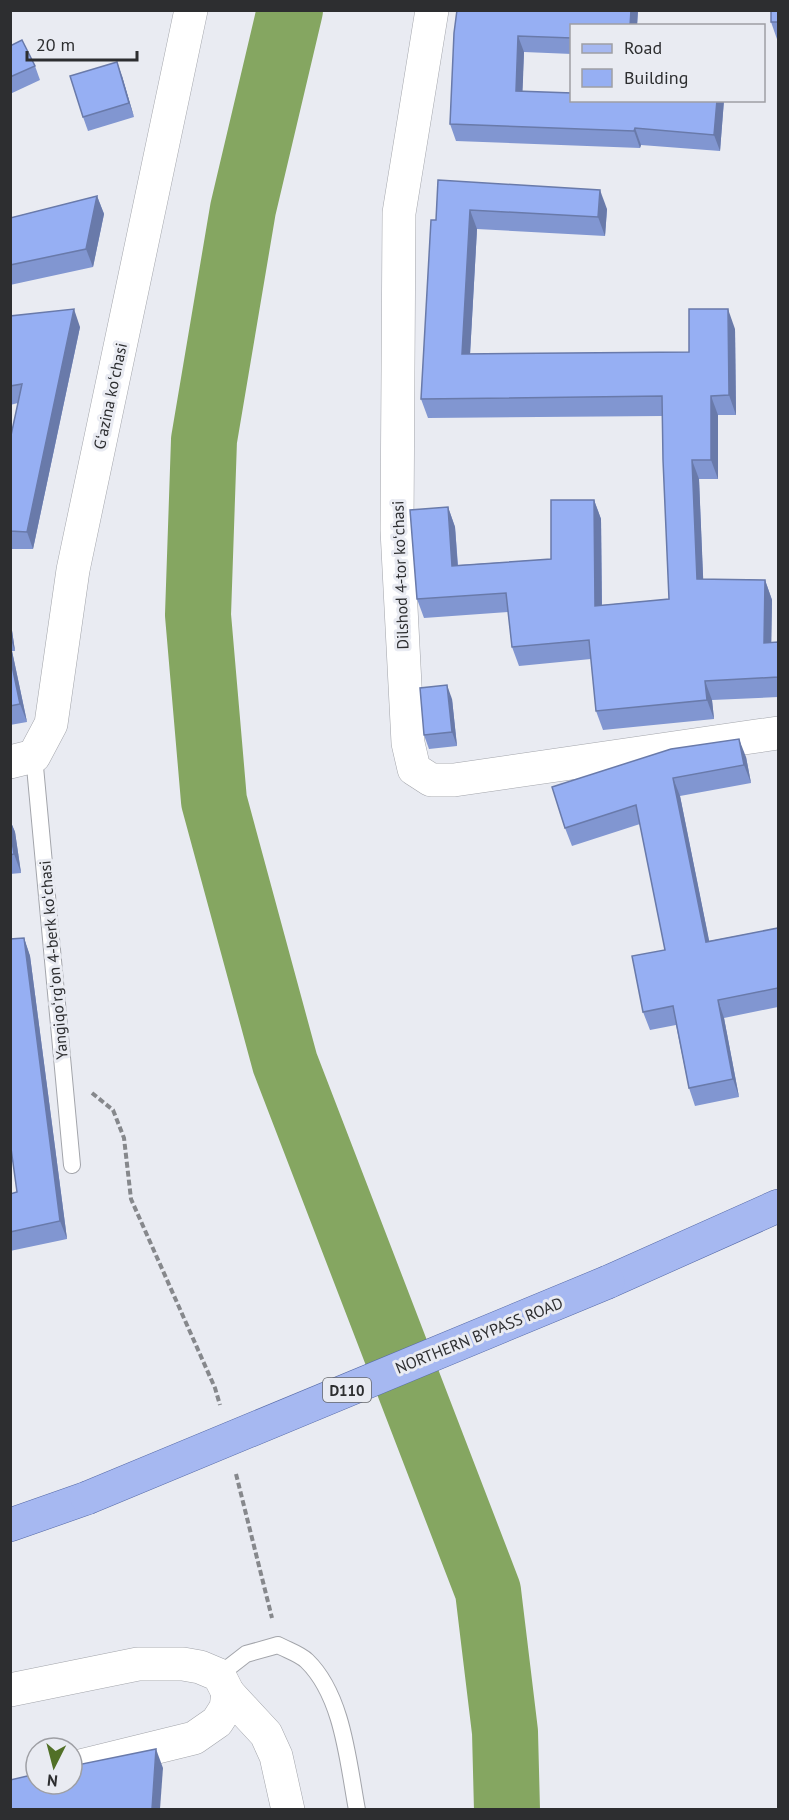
<svg xmlns="http://www.w3.org/2000/svg" width="789" height="1820" viewBox="0 0 789 1820" font-family="'PT Sans',sans-serif">
<style>
.lines{fill:none;stroke-linecap:round;stroke-linejoin:round}
.river{stroke:#85a661;stroke-width:66}
.service-casing{stroke:#a3a5ab;stroke-width:18}
.minor-casing{stroke:#a3a5ab;stroke-width:34}
.primary-casing{stroke:#5569a7;stroke-width:34}
.path{stroke:#86888c;stroke-width:4;stroke-dasharray:6 3;stroke-linecap:butt}
.service{stroke:#fff;stroke-width:16}
.minor{stroke:#fff;stroke-width:33}
.primary{stroke:#a6b8f1;stroke-width:33}
.primary-bridge-casing{stroke:#5569a7;stroke-width:34;stroke-linecap:butt}
.primary-bridge{stroke:#a6b8f1;stroke-width:33}
.wall{fill:#8196d1}
.shaded-wall{fill:#697aaa}
.building{fill:#96aff3;stroke:#697aaa;stroke-width:1.5}
.labels{text-anchor:middle;dominant-baseline:central;stroke-width:6;stroke-linejoin:round;paint-order:stroke}
.shield{fill:#e9ebf2;stroke:#65676a;stroke-width:1.5}
.shield-label{font-size:15px;font-weight:bold;fill:#2d2e30}
.street-label{font-size:16px;fill:#2d2e30;stroke:#e9ebf2}
</style>
<rect width="100%" height="100%" fill="#e9ebf2"/>
<g class="lines">
<polyline class="river" points="290,10 243,209 204,440 198,615 214,801 285,1063 488,1591 505,1732 507,1810"/>
<g class="service-casing">
<g id="service">
<polyline points="34,756 72,1165"/>
<path d="M219 1675 246 1654 278 1645C287 1650 300 1654 307 1661 343 1696 348 1762 357 1810"/>
</g>
</g>
<g class="minor-casing">
<g id="minor">
<polyline points="432,10 399,213 397,530 408,743 414,769 431,780 454,780 778,733"/>
<polyline points="10,762 34,756 51,724 73,570 191,10"/>
<polyline points="10,1690 138,1664 183,1664 200,1667 219,1675 228,1693"/>
<polyline points="72,1768 194,1738 217,1722 226,1708 228,1693 266,1734 276,1756 288,1810"/>
</g>
</g>
<g class="primary-casing">
<g id="primary">
<polyline points="608,1282 778,1206"/>
<polyline points="10,1525 87,1498"/>
</g>
</g>
<g class="path">
<polyline points="92,1093 113,1110 124,1138 131,1199 215,1388 220,1405"/>
<polyline points="236,1474 272,1618"/>
</g>
<use href="#service" class="service"/>
<use href="#minor" class="minor"/>
<use href="#primary" class="primary"/>
<g class="primary-bridge-casing">
<polyline id="primary-bridge" points="87,1498 608,1282"/>
</g>
<use href="#primary-bridge" class="primary-bridge"/>
</g>
<g class="wall">
<polygon points="457,10 638,10 637,26 572,26 572,54 524,52 522,91 572,100 724,100 720,151 641,145 640,148 456,141 450,124"/>
<polygon points="778,10 778,42 771,22"/>
<polygon points="10,46 35,66 40,80 10,94"/>
<polygon points="122,76 134,117 88,131 83,117"/>
<polygon points="438,180 607,209 605,236 477,229 470,354 689,352 735,329 736,415 718,415 718,479 699,479 703,579 765,580 772,600 771,643 778,642 778,697 712,700 714,719 603,730 596,711 591,659 519,666 512,647 508,612 424,618 417,599 448,507 455,527 458,565 551,559 594,500 601,519 602,605 669,599 662,416 428,418 421,399 436,220"/>
<polygon points="97,196 104,214 93,267 10,285 10,218"/>
<polygon points="10,316 80,327 33,549 10,549 10,440 18,403 10,405"/>
<polygon points="10,617 15,651 12,651 27,722 10,725"/>
<polygon points="452,699 457,746 429,749 424,735"/>
<polygon points="671,749 746,757 751,783 680,796 709,941 778,928 778,1007 724,1018 739,1097 695,1106 689,1088 676,1025 650,1030 643,1012 665,950 640,824 572,846 565,828"/>
<polygon points="10,820 15,832 21,873 10,874"/>
<polygon points="24,938 30,956 67,1239 10,1251 10,1194 17,1192"/>
</g>
<g class="shaded-wall">
<polygon points="631,10 638,10 637,26 630,26"/>
<polygon points="518,36 524,52 522,107 516,91"/>
<polygon points="117,62 122,76 134,117 129,103"/>
<polygon points="717,100 724,100 720,151 714,135"/>
<polygon points="635,128 641,145 640,148 634,131"/>
<polygon points="600,190 607,209 605,236 598,217"/>
<polygon points="97,196 104,214 93,267 86,249"/>
<polygon points="470,210 477,229 469,373 462,354"/>
<polygon points="74,309 80,327 33,549 27,532"/>
<polygon points="728,309 735,329 736,415 729,395"/>
<polygon points="711,396 718,415 718,479 711,460"/>
<polygon points="692,460 699,479 704,598 697,579"/>
<polygon points="594,500 601,519 602,625 595,606"/>
<polygon points="448,507 455,527 459,585 452,566"/>
<polygon points="765,580 772,600 771,662 764,643"/>
<polygon points="10,617 15,651 10,637"/>
<polygon points="10,646 12,651 27,722 20,704 10,656"/>
<polygon points="705,681 712,700 714,719 707,700"/>
<polygon points="447,685 452,699 457,746 452,732"/>
<polygon points="739,739 746,757 751,783 744,765"/>
<polygon points="673,778 680,796 713,960 706,942"/>
<polygon points="10,820 15,832 21,873 14,854 10,829"/>
<polygon points="24,938 30,956 67,1239 60,1221"/>
<polygon points="718,1000 724,1018 739,1097 733,1079"/>
<polygon points="156,1749 163,1768 160,1809 152,1809"/>
</g>
<g class="building">
<polygon points="457,10 631,10 630,26 572,26 572,38 518,36 516,91 572,93 572,100 717,100 714,135 635,128 634,131 450,124 454,33"/>
<rect x="771" y="10" width="7" height="12"/>
<polygon points="22,40 35,66 10,77 10,46"/>
<polygon points="117,62 129,103 83,117 70,76"/>
<polygon points="438,180 600,190 598,217 470,210 462,354 689,352 689,309 728,309 729,395 711,396 711,460 692,460 697,579 765,580 764,643 778,642 778,677 705,681 707,700 596,711 589,640 512,647 506,593 417,599 410,510 448,507 452,566 551,559 551,500 594,500 595,606 669,599 663,460 662,396 421,399 431,220 436,220"/>
<polygon points="97,196 86,249 10,265 10,218"/>
<polygon points="74,309 27,532 10,531 10,440 22,384 10,386 10,316"/>
<polygon points="10,656 20,704 10,706"/>
<polygon points="447,685 452,732 424,735 420,688"/>
<polygon points="739,739 744,765 673,778 706,942 778,928 778,988 718,1000 733,1079 689,1088 673,1006 643,1012 632,956 665,950 636,805 565,828 552,787 671,749"/>
<polygon points="10,829 14,854 10,855"/>
<polygon points="24,938 60,1221 10,1232 10,1194 17,1192 10,1141 10,939"/>
<polygon points="156,1749 152,1809 10,1809 10,1780 36,1774 36,1784 72,1784 72,1766"/>
</g>
<g class="labels">
<rect class="shield" x="323" y="1378" width="48" height="24" rx="4.5"/>
<g class="shield-label">
<text x="347" y="1390">D110</text>
</g>
<g class="street-label">
<text transform="translate(110 396) rotate(-78)">Gʻazina koʻchasi</text>
<text transform="translate(400 575) rotate(-92)">Dilshod 4-tor koʻchasi</text>
<text transform="translate(53 960) rotate(-95)">Yangiqoʻrgʻon 4-berk koʻchasi</text>
<text transform="translate(479 1335) rotate(-22)">NORTHERN BYPASS ROAD</text>
</g>
</g>
<rect width="789" height="1820" fill="none" stroke="#2d2e30" stroke-width="24"/>
<rect x="570" y="24" width="195" height="78" fill="#e9ebf2" stroke="#9e9fa4" stroke-width="1.5"/>
<rect x="582" y="44" width="30" height="9" fill="#a6b8f1" stroke="#9e9fa4" stroke-width="1.5"/>
<text x="624" y="54" font-size="18" fill="#2d2e30">Road</text>
<rect x="582" y="69" width="30" height="18" fill="#96aff3" stroke="#9e9fa4" stroke-width="1.5"/>
<text x="624" y="84" font-size="18" fill="#2d2e30">Building</text>
<g transform="translate(54 1766) rotate(186)"><circle r="28" fill="#e9ebf2" stroke="#9e9fa4" stroke-width="1.5"/>
<path d="M0-4.5L10 22L0 15L-10 22Z" fill="#517027"/>
<text y="-9" font-size="16" font-weight="bold" text-anchor="middle" fill="#2d2e30">N</text>
</g>
<path d="M27 51v9h110v-9" fill="none" stroke="#2d2e30" stroke-width="3"/>
<text x="36" y="51" font-size="18" fill="#2d2e30" stroke="#e9ebf2" stroke-width="4.5" paint-order="stroke">20 m</text>
</svg>
